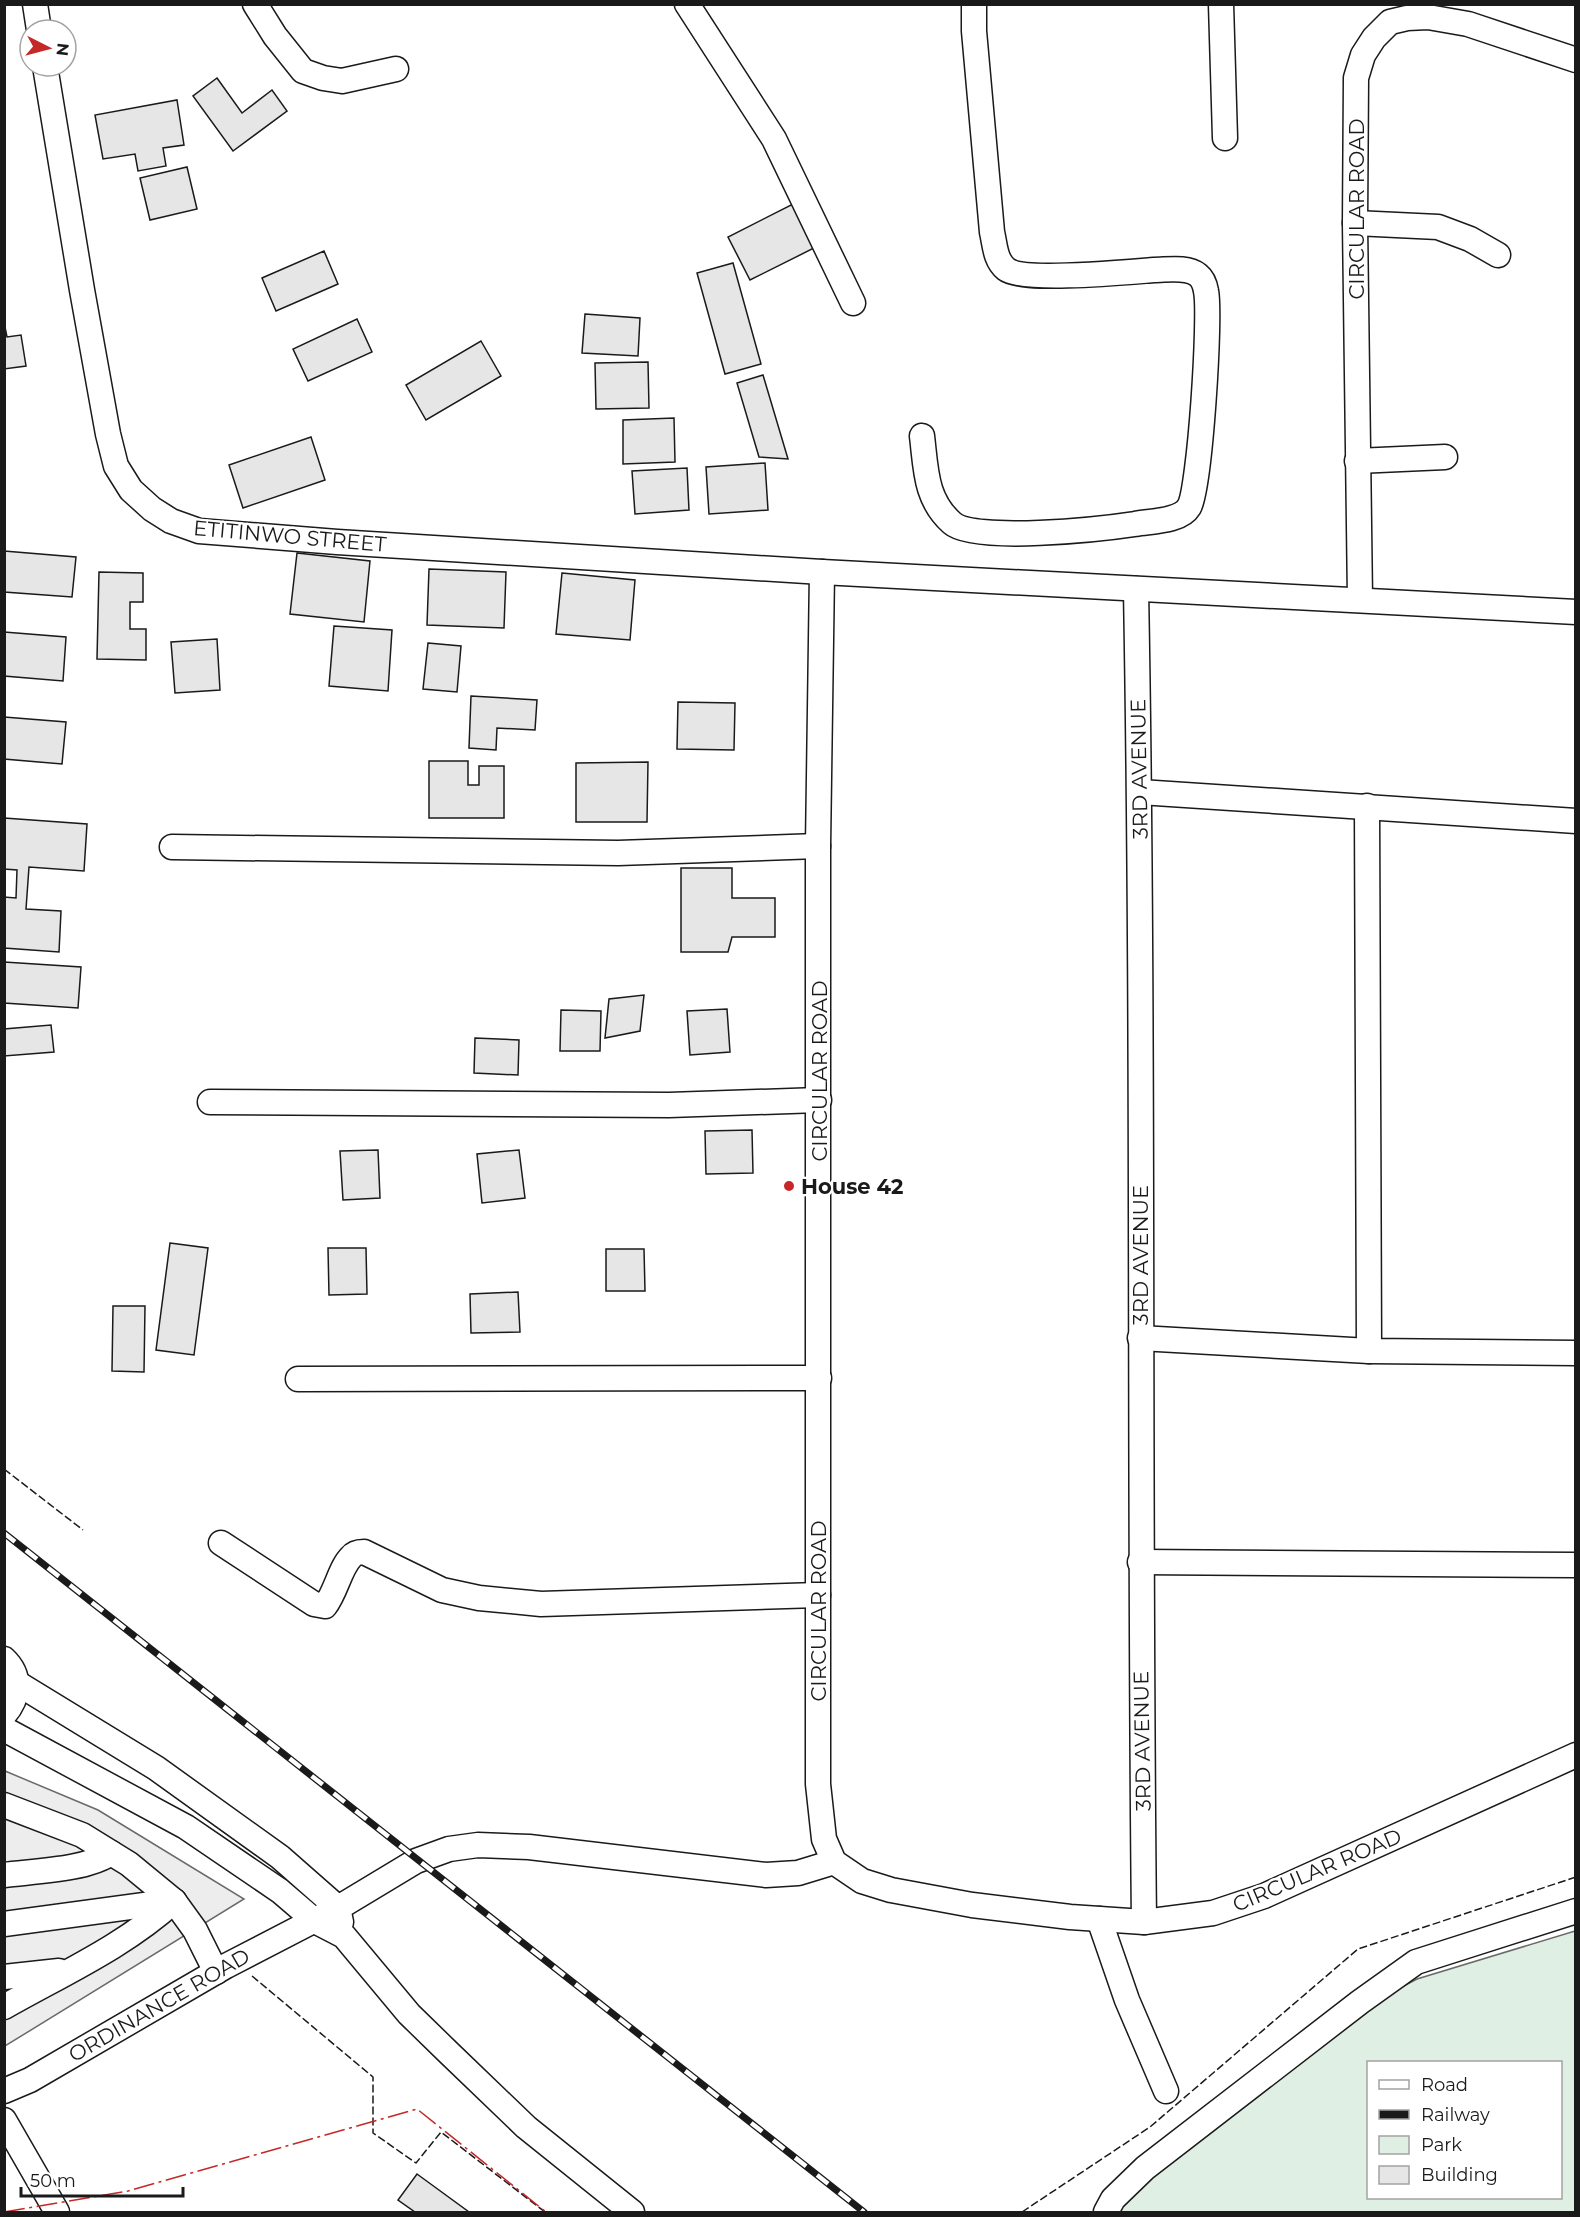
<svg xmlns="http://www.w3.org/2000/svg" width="1580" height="2217" viewBox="0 0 1580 2217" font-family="Montserrat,sans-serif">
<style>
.green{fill:#e0efe3;stroke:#6a6a6a;stroke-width:1.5;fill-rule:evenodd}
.parking{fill:#ededed;stroke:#6a6a6a;stroke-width:1.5}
.building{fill:#e6e6e6;stroke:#1a1a1a;stroke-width:1.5}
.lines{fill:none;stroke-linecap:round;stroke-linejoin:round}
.minor-casing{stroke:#1a1a1a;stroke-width:27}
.minor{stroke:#fff;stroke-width:24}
.rail-casing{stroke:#1a1a1a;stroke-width:7}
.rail{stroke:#fff;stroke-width:4.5;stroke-dasharray:14;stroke-linecap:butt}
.fence{stroke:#1a1a1a;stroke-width:1.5;stroke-dasharray:8 3;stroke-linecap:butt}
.power{stroke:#c62828;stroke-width:1.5;stroke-dasharray:21 4.5 3 4.5;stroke-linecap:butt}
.poi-dot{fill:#c62828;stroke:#fff;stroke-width:2}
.labels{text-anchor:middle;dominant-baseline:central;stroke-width:4.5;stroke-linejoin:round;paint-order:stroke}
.street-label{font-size:21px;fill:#1a1a1a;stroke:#fff}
.poi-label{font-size:21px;font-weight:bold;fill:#1a1a1a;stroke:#fff;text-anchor:start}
</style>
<rect width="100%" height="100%" fill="#fff"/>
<path class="green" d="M1575 1931V2212H1119L1123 2204 1144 2181 1394 1991 1417 1979ZM1368 2062H1560V2198H1368Z"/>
<polygon class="parking" points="5,1771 98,1810 244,1899 5,2046"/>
<g class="building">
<polygon points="217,78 242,113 272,90 287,111 233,151 193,96"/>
<polygon points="177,100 184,145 163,148 166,166 138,171 135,154 103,159 95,115"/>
<polygon points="187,167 197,209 150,220 140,178"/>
<polygon points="795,203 816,247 750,280 728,237"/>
<polygon points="324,251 338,284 276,311 262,278"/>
<polygon points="733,263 761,364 725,374 697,273"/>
<polygon points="585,314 640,318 638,356 582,353"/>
<polygon points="357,319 372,352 308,381 293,349"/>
<polygon points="4,322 7,337 21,335 26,366 4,369"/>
<polygon points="481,341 501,376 426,420 406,385"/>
<polygon points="648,362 649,408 596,409 595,363"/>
<polygon points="763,375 788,459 759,457 737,383"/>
<polygon points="674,418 675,462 623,464 623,420"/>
<polygon points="311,437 325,480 243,508 229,465"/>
<polygon points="765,463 768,510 709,514 706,467"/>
<polygon points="687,468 689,510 635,514 632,471"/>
<polygon points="4,551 76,557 72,597 4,592"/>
<polygon points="297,553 370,561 364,622 290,614"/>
<polygon points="429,569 506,572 504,628 427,625"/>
<polygon points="99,572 143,573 143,602 130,602 130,629 146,629 146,660 97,659"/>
<polygon points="562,573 635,580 630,640 556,634"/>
<polygon points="334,626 392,630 388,691 329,686"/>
<polygon points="4,632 66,637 63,681 4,676"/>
<polygon points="217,639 220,690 175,693 171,642"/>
<polygon points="428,643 461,646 457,692 423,689"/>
<polygon points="471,696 537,700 535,730 497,728 496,750 469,748"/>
<polygon points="678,702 735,703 734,750 677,749"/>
<polygon points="4,717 66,722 62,764 4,759"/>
<polygon points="429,761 468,761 468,785 479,785 479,766 504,766 504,818 429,818"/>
<polygon points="648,762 647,822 576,822 576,763"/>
<polygon points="4,818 87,824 84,871 29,867 26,909 61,911 59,952 4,948 4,897 16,898 17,870 4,869"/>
<polygon points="681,868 732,868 732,898 775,898 775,937 732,937 728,952 681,952"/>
<polygon points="4,962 81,967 78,1008 4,1003"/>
<polygon points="644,995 640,1031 605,1038 609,999"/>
<polygon points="727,1009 730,1052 690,1055 687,1011"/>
<polygon points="561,1010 601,1011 600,1051 560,1051"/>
<polygon points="51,1025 54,1052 4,1056 4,1029"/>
<polygon points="475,1038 519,1040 518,1075 474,1073"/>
<polygon points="752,1130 753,1173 706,1174 705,1131"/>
<polygon points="378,1150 380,1198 343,1200 340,1151"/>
<polygon points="519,1150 525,1198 482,1203 477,1154"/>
<polygon points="170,1243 208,1248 194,1355 156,1350"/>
<polygon points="328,1248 366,1248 367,1294 329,1295"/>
<polygon points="606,1249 644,1249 645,1291 606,1291"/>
<polygon points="518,1292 520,1332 471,1333 470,1294"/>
<polygon points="113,1306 145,1306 144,1372 112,1371"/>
<polygon points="417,2174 469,2212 415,2212 398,2200"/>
</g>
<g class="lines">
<g class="minor-casing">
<g id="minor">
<polyline points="35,4 39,30"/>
<polyline points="255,4 275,36 303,71 323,78 342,81 396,69"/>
<polyline points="687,4 774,139 853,303"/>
<polyline points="1221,4 1225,138"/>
<polyline points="45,66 82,290 108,434 116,466 131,490 152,509 171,521 199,531 337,542 822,572 1576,612"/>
<polyline points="1355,223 1438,227 1470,239 1498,255"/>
<path d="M922 436C926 469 925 499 952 523 974 543 1102 529 1135 524 1150 521 1180 522 1189 507 1200 489 1211 315 1206 291 1205 285 1203 279 1198 275 1187 266 1167 270 1154 270 1128 272 1022 282 1006 269 995 260 995 245 992 232L974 31V4"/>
<polyline points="1357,461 1445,457"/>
<polyline points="822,572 818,846 818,1784 824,1839 834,1862 862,1881 891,1890 972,1905 1070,1917 1144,1922 1213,1913 1264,1896 1576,1755"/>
<path d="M1136 589C1144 1033 1139 1478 1144 1922"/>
<polyline points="1360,600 1355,223 1356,78 1363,55 1374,38 1390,22 1407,18 1428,17 1468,24 1576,60"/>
<polyline points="1140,792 1576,821"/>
<polyline points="1367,806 1369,1351"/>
<polyline points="172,847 618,853 818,846"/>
<polyline points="210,1102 669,1105 819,1100"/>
<polyline points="1140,1338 1369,1351 1576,1353"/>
<polyline points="298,1379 819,1378"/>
<path d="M221 1543 314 1604 325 1606C336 1592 340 1568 351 1557 354 1553 359 1552 364 1552L442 1590 479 1598 541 1604 818 1595"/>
<polyline points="1140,1562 1576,1565"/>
<path d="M4 1659C22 1676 19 1698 4 1715"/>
<polyline points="17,1683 156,1768 280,1857 338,1908 341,1922"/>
<polyline points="4,1729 186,1827 280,1891 315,1921 344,1936 409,2014 449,2053 526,2127 632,2212"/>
<polyline points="4,1805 82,1835 129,1864 174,1901 195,1930 216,1972"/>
<path d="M4 1875C35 1871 86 1870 111 1853"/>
<polyline points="1099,1919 1127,2000 1166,2091"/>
<polyline points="4,1924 174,1901"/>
<polyline points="4,1977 59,1971"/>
<path d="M4 2007C62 1974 125 1946 174 1901"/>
<polyline points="4,2091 30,2080 226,1966 338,1908 416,1861 449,1849 478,1845 529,1847 766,1875 798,1873 834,1862"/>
<polyline points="4,2120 57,2212"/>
<polyline points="1106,2212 1113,2199 1145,2168 1360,2002 1416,1962 1576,1911"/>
</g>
</g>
<use href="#minor" class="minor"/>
<g class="rail-casing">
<polyline id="rail" points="4,1533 864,2212"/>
</g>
<use href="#rail" class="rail"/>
<g class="fence">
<polyline points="4,1469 83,1530"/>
<polyline points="252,1976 373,2077 373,2133 416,2163 441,2132 545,2212"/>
<polyline points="1022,2212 1150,2127 1358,1949 1576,1877"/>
</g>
<polyline class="power" points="4,2212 128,2191 417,2109 546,2212"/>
</g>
<circle class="poi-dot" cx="789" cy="1186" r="6"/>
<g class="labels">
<g class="street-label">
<text transform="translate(1356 209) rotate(-90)">CIRCULAR ROAD</text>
<text transform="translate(290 536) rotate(5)">ETITINWO STREET</text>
<text transform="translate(1139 769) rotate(-91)">3RD AVENUE</text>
<text transform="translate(819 1071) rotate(-90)">CIRCULAR ROAD</text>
<text transform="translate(1140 1255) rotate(-90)">3RD AVENUE</text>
<text transform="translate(818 1611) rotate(-90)">CIRCULAR ROAD</text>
<text transform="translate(1142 1741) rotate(-91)">3RD AVENUE</text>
<text transform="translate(1317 1870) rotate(-23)">CIRCULAR ROAD</text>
<text transform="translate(159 2005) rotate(-30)">ORDINANCE ROAD</text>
</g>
<g class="poi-label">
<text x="801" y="1186">House 42</text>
</g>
</g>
<rect width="1580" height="2217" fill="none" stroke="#1a1a1a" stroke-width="12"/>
<rect x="1367" y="2061" width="195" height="138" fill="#ffffff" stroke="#a3a3a3" stroke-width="1.5"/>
<rect x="1379" y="2080" width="30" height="9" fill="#ffffff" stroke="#a3a3a3" stroke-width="1.5"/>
<text x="1421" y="2091" font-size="18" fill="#1a1a1a">Road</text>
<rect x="1379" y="2110" width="30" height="9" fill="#1a1a1a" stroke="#a3a3a3" stroke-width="1.5"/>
<text x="1421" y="2121" font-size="18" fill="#1a1a1a">Railway</text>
<rect x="1379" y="2136" width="30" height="18" fill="#e0efe3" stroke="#a3a3a3" stroke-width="1.5"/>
<text x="1421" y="2151" font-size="18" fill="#1a1a1a">Park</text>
<rect x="1379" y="2166" width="30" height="18" fill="#e6e6e6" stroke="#a3a3a3" stroke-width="1.5"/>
<text x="1421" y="2181" font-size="18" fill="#1a1a1a">Building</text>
<g transform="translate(48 48) rotate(96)"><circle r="28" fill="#ffffff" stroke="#a3a3a3" stroke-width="1.5"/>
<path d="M0-4.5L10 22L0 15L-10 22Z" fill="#c62828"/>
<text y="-9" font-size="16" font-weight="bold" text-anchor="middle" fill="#1a1a1a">N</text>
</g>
<path d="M21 2187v9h162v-9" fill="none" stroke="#1a1a1a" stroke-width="3"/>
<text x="30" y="2187" font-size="18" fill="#1a1a1a" stroke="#ffffff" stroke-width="4.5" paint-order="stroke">50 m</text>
</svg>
